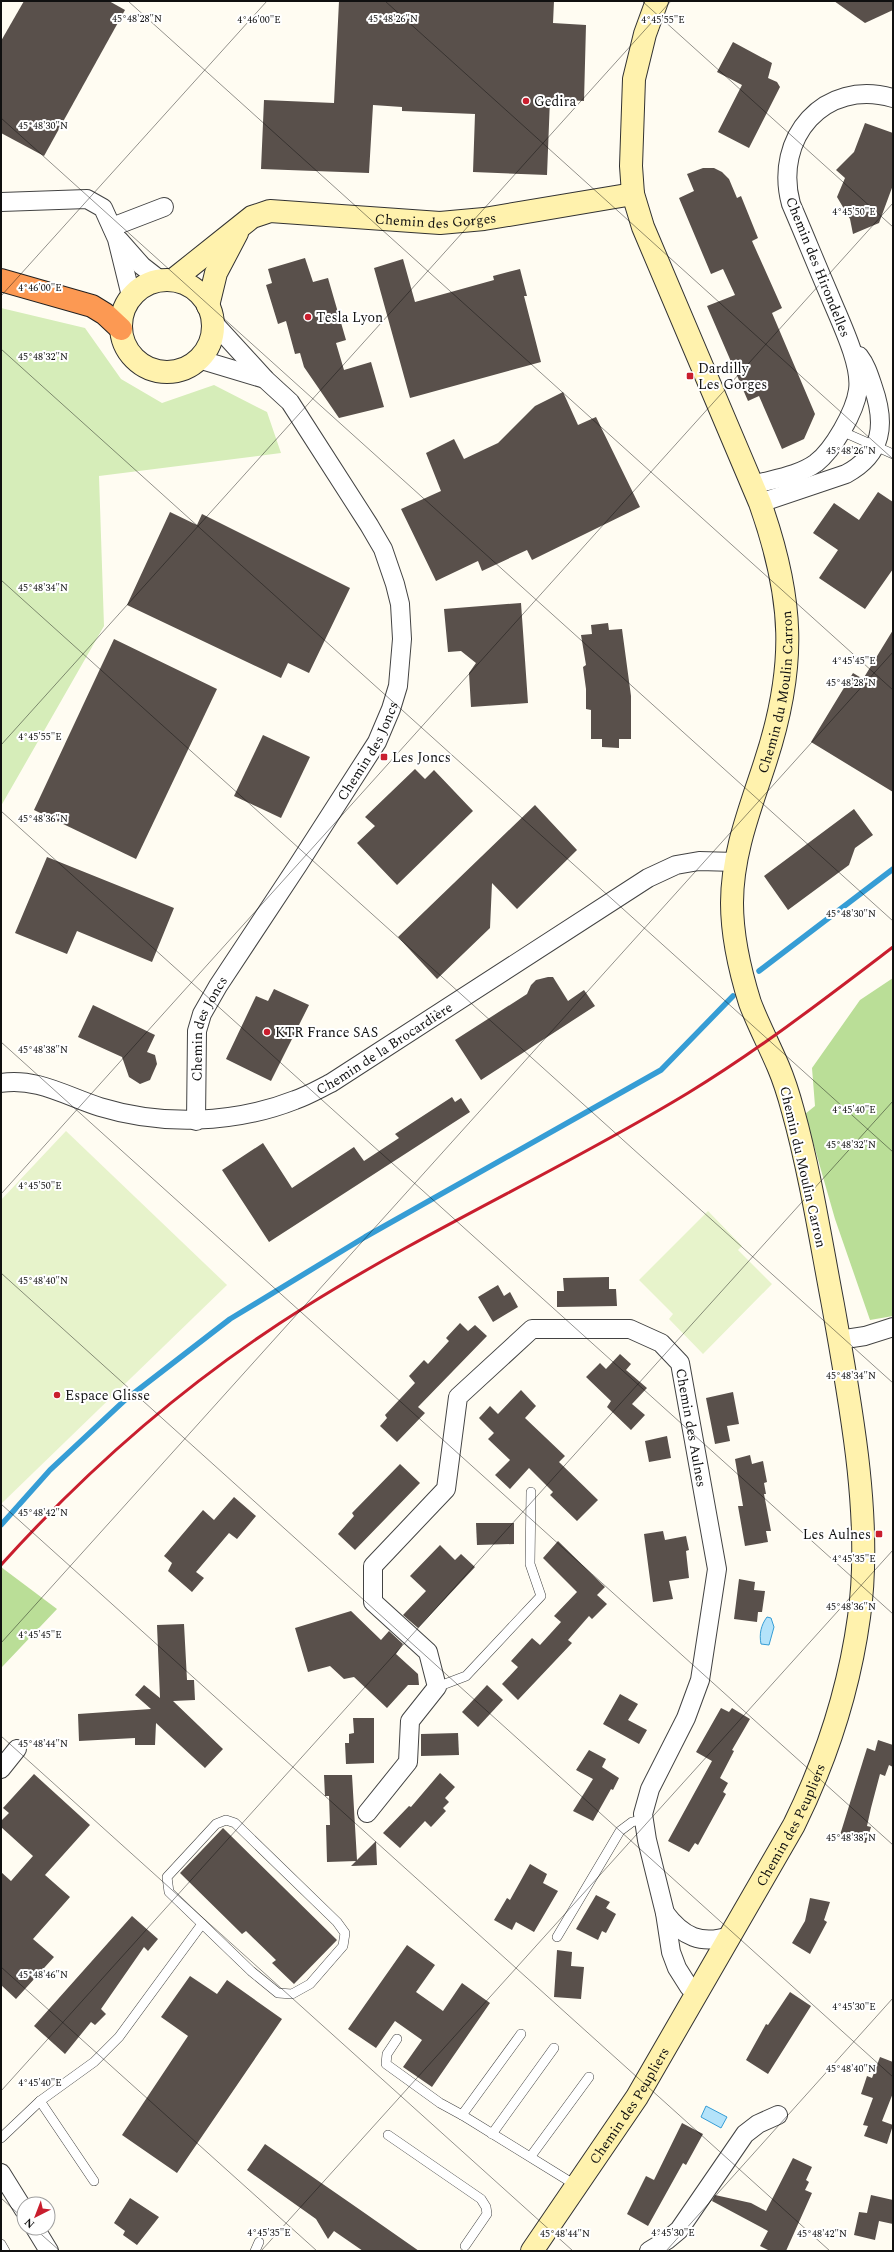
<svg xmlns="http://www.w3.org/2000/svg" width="894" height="2252" viewBox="0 0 894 2252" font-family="Spectral,serif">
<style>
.green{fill:#d6edb9}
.forest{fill:#bade97}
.pitch{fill:#e7f3cb}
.water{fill:#b4e3fa;stroke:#369dd5}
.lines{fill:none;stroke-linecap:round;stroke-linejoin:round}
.stream{stroke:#369dd5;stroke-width:5.5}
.building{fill:#59504b}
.lane-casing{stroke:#434343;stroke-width:10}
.street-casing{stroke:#434343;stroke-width:20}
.secondary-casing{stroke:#323232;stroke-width:24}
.highway-casing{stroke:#212121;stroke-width:24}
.lane{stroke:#fff;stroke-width:9}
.street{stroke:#fff;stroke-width:18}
.secondary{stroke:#fff2ad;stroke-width:22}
.highway{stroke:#fc9953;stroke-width:22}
.rail{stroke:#c91e2e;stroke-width:3}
.ticks{fill:none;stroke:#101010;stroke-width:1;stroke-opacity:0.45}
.poi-dot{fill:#c91e2e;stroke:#fff;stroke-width:1.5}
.labels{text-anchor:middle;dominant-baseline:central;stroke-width:4;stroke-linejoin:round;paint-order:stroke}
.poi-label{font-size:14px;fill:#101010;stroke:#fff;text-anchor:start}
.street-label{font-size:14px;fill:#101010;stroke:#fff}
.ticks-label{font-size:10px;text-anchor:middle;fill:#101010;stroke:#fff;stroke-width:4;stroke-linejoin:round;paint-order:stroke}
</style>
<rect width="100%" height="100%" fill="#fffcf2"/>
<polygon class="green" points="1,308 85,328 121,379 162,403 214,385 267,412 281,453 99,476 104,626 1,806"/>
<g class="forest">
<polygon points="893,978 893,1316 870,1320 835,1219 805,1114 815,1106 812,1068 860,1000"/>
<polygon points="1,1567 57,1609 2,1667 1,1677"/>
</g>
<g class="pitch">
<polygon points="66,1131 227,1285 1,1504 1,1200"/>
<polygon points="708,1211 742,1246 738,1250 772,1284 703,1354 669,1319 673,1314 639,1280"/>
</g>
<g class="water">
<path d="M767 1617 771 1618 774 1627 769 1645 761 1644C759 1634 761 1625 767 1617Z"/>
<polygon points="706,2106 727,2117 721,2128 701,2117"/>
</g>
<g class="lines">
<g class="stream">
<polyline points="759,971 893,869"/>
<polyline points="1,1525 50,1470 125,1400 230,1319 365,1237 661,1070 733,996"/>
</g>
</g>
<g class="building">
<polygon points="24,1 109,1 125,10 44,156 1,133 1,41"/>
<polygon points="339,1 554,1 553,23 586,25 584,101 550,99 547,175 473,172 475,114 402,111 402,107 373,105 369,173 261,169 264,100 334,103"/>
<polygon points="834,1 893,1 893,10 865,23"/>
<polygon points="733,42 772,63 768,78 777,82 780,87 749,148 718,132 742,85 717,72"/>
<polygon points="865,123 893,133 893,185 879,223 853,234 850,219 837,197 845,178 836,170 854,152"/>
<polygon points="703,168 714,168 722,172 729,179 737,198 741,196 758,238 752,241 782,308 772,313 815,414 804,439 782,449 759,396 748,401 707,306 735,295 723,269 711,274 679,198 694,191 687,174"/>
<polygon points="305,258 313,282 328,278 346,340 336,343 344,370 371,362 384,407 339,418 304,367 300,353 295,354 286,321 278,324 266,285 272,283 268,269"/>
<polygon points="403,259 415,302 494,280 493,276 520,269 527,296 524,296 541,362 410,398 374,268"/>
<polygon points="563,392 578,425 596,417 640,507 532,560 527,550 482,571 478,561 436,581 401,509 441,491 426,453 454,439 464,459 498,443 535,406"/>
<polygon points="878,492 893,502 893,569 865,609 819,578 838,550 813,533 834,503 859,520"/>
<polygon points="170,512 197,525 202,514 350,588 309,673 288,663 281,678 127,605"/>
<polygon points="521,603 528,703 471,707 469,673 476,663 461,651 448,652 444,609"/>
<polygon points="608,623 609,630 622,629 631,696 631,739 619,739 619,748 602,747 602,739 591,739 591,710 586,709 586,689 583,667 586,665 581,635 592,634 591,625"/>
<polygon points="893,630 893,792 811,742 853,673 863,679"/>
<polygon points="114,639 217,689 136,859 34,810"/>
<polygon points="263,735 310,757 281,818 234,796"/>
<polygon points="415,769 425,779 434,770 473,811 397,885 357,843 375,826 365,817"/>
<polygon points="535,805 577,850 517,909 492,883 490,928 437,979 398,937"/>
<polygon points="854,809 873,835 855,848 849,865 788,910 764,876"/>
<polygon points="47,857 174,908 152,962 77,931 67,954 15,933"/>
<polygon points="548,977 553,977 568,1001 584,990 595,1006 481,1080 455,1040 527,994 531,985 536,980"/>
<polygon points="274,989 309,1005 271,1081 226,1059 256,996 268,1001"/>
<polygon points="93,1005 155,1035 147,1052 155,1055 157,1064 150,1080 140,1084 129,1077 122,1057 78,1037"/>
<polygon points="452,1097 455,1102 461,1098 470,1112 269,1242 222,1170 263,1143 292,1188 354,1147 364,1161 399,1138 395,1134"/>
<polygon points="609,1277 609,1289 616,1289 617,1306 557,1307 557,1291 564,1291 563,1278"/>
<polygon points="498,1285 504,1296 510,1292 518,1307 493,1322 478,1297"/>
<polygon points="460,1323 468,1331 475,1325 487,1336 418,1407 425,1413 397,1442 380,1426 387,1418 385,1415 415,1383 409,1376 424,1360 428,1364 449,1341 446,1338"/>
<polygon points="620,1354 631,1364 626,1370 647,1388 632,1404 645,1415 631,1430 607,1407 611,1401 586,1377 600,1363 606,1369"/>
<polygon points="521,1390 536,1406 525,1418 565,1456 559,1462 598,1500 577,1521 550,1495 553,1492 529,1468 510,1489 495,1475 510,1460 488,1439 494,1433 479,1418 490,1406 498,1414"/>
<polygon points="733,1392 739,1424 727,1426 730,1441 715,1444 706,1398"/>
<polygon points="667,1436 671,1458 649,1462 645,1441"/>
<polygon points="750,1455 752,1464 763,1461 767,1482 764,1483 766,1494 764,1494 771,1531 766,1531 768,1542 745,1546 738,1506 743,1506 735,1459"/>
<polygon points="400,1464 420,1483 355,1550 338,1534 354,1516 352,1513"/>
<polygon points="234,1497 256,1516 237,1539 229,1533 196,1572 204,1578 192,1592 168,1571 172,1563 164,1556 203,1510 214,1520"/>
<polygon points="476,1523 514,1523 514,1544 477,1545"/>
<polygon points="663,1531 665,1540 686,1536 689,1550 686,1551 689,1578 669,1581 673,1599 653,1602 644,1534"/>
<polygon points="558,1541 605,1587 597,1595 607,1604 592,1619 589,1616 568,1640 572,1643 518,1700 502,1684 518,1667 511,1661 532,1638 540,1645 561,1622 554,1616 577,1592 543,1558"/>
<polygon points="440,1545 455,1560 461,1554 475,1567 418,1628 403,1615 426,1591 410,1576"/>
<polygon points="739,1579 755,1582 754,1590 765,1591 762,1612 758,1612 757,1622 734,1619"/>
<polygon points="351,1611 381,1640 389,1631 403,1644 396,1654 418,1674 419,1685 408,1685 387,1708 354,1677 344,1679 330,1666 308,1672 295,1628"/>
<polygon points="184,1624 187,1680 194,1680 195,1700 173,1701 223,1749 205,1768 156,1723 155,1745 135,1745 135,1738 79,1741 78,1714 151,1709 135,1695 144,1685 160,1698 157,1625"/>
<polygon points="487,1685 503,1700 478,1727 462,1712"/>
<polygon points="620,1694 638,1704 628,1720 647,1730 639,1744 603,1724"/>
<polygon points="721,1708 729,1712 732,1708 750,1719 732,1750 734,1751 720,1778 728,1783 723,1792 726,1794 698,1845 695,1843 689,1852 668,1841 712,1761 696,1752"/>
<polygon points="353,1718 374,1718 374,1763 346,1764 345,1743 349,1743 349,1734 354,1733"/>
<polygon points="458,1733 459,1755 421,1756 421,1734"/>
<polygon points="878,1740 893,1745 893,1767 889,1765 885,1776 880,1774 871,1808 867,1826 871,1827 866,1843 840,1835 867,1748 875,1751"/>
<polygon points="589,1750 606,1759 602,1767 619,1778 613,1790 611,1789 593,1821 573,1811 593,1779 576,1770"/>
<polygon points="440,1773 455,1787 445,1798 449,1802 443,1808 446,1811 431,1827 425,1821 400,1848 383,1833 409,1806 411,1807"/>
<polygon points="34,1774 90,1825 45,1875 70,1897 33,1939 54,1957 16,1999 1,1985 1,1872 11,1881 33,1856 1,1827 1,1821 9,1813 3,1808"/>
<polygon points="324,1775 352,1775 357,1860 376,1841 377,1865 351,1866 356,1861 327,1862 326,1825 330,1825 329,1796 325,1796"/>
<polygon points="223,1828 337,1940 294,1984 272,1963 276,1960 246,1931 242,1934 180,1873"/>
<polygon points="530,1864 547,1874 543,1883 558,1891 534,1932 516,1922 512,1930 494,1920 507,1898 510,1900"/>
<polygon points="596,1895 610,1902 606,1908 616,1914 606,1933 602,1931 598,1940 576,1929"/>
<polygon points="810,1898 830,1902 824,1920 827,1922 810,1954 792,1943 805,1921"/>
<polygon points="132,1916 158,1939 148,1951 144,1947 101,2009 106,2014 95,2025 91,2022 65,2054 34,2026"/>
<polygon points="407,1945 435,1965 416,1992 443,2011 462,1983 490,2003 432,2087 403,2067 422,2040 395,2021 376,2048 348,2029"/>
<polygon points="557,1950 572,1952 571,1966 584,1967 581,1999 554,1997"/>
<polygon points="190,1976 217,1994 227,1980 282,2019 177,2173 122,2135 188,2036 161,2017"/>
<polygon points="790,1992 811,2006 768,2074 746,2060 766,2024 768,2025"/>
<polygon points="880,2057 893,2062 893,2093 882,2121 893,2125 887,2144 864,2136 868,2126 863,2125 873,2098 861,2094 867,2076 872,2078"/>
<polygon points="682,2123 703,2134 686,2165 683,2163 648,2226 627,2214 646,2176 654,2180"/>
<polygon points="265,2144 356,2207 419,2251 363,2251 334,2231 328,2239 316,2219 247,2170"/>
<polygon points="793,2158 812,2167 806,2180 809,2182 805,2190 812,2193 786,2251 770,2251 760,2246 768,2231 712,2201 715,2195 751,2203 766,2211"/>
<polygon points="871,2195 893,2200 893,2224 879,2221 875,2240 854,2235 859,2212 867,2213"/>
<polygon points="130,2198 159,2217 137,2245 123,2235 125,2231 114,2223"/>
</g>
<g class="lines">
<g class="lane-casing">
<g id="lane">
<polyline points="841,431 893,454"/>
<polyline points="437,1687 466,1676 541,1596 530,1564 531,1492"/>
<polygon points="226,1820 235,1823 337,1922 345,1933 343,1946 310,1984 292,1994 278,1993 251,1971 169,1892 167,1877 216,1824"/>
<polyline points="557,1937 620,1831 632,1822 644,1819"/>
<polyline points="521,2034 462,2115 577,2186"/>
<polyline points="397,2039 387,2054 386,2064 440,2103 462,2115"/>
<polyline points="40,2101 94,2181"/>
<polyline points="492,2134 554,2048"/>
<polyline points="388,2135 481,2199 486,2207 487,2214 465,2246"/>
<polyline points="1,2138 40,2101 94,2062 119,2037 202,1924"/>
<polyline points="531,2156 589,2077"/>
<polyline points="1,2244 5,2251"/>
<polyline points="255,2251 259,2242"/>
</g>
</g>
<g class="street-casing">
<g id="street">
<polyline points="1,202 87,199 103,208 117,239 131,296"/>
<polyline points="112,227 164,207"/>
<polyline points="119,240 142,266 160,280"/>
<polyline points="198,359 265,379"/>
<path d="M753 485C773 479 798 476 816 463 833 450 855 412 858 390 862 364 839 319 829 294 816 264 804 234 791 204 773 138 824 78 893 98"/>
<path d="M760 503 846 474C883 454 886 424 873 387 869 375 866 365 859 356"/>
<path id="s1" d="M1 1083C36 1077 68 1097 100 1107 162 1126 234 1124 295 1100 307 1096 319 1089 331 1083L648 878 676 865 699 861 736 862"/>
<path id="s2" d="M196 1121 197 1031 202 1014 218 986 298 865 377 742 391 709 398 686 402 639 400 604 395 584 383 549 369 525 290 402 266 380 212 321"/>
<polyline points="839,1340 865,1336 893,1327"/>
<polyline points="1,1769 17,1749"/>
<path id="s3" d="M367 1813 408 1762 410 1721 437 1687 428 1652 373 1602V1566L446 1489 458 1397 532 1329H630L661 1343 680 1363 717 1569 700 1680 686 1718 650 1789 643 1814 647 1840 665 1913 671 1952 677 1968 689 1987 698 1992"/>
<path d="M665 1913C683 1937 701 1945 730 1936"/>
<polyline points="1,2173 24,2210"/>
<polyline points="35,2228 49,2251"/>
<polyline points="649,2251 667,2240 679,2230 745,2134 758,2124 778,2115"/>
</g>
</g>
<g class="secondary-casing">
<g id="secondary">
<path id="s4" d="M173 280 252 217 270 211 440 223 484 219 633 194"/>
<circle cx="167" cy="326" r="46"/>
<polyline points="208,306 216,273 237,233"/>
<path id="s5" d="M532 2251 637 2097 794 1825C826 1760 849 1690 859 1617 873 1520 850 1401 833 1305 821 1242 810 1172 793 1111 789 1096 784 1080 778 1066 769 1045 758 1024 750 1003 740 971 732 936 732 903 732 854 750 809 765 763 797 666 794 599 760 503L643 227 633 194 631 166 634 79 645 34 657 1"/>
</g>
</g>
<g class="highway-casing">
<polyline id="highway" points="1,280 92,306 105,314 121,329"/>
</g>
<use href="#lane" class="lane"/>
<use href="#street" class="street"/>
<use href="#secondary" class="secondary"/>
<use href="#highway" class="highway"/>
<path class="rail" d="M1 1565C91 1465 192 1378 305 1307 429 1229 563 1169 688 1093 760 1049 826 998 893 947"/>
</g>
<path class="ticks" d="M128 1 893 690M385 1 893 459M642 1 893 227M1 118 893 921M1 296 267 1M1 349 893 1152M1 580 893 1383M1 745 671 1M1 811 893 1614M1 1042 893 1845M1 1194 893 203M1 1273 893 2077M1 1504 830 2251M1 1643 893 652M1 1736 573 2251M1 1967 317 2251M1 2091 893 1101M1 2198 24 2219M34 2228 60 2251M261 2251 893 1550M666 2251 893 1998"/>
<g class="poi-dot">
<circle cx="526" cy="101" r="4"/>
<circle cx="308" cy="317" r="4"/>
<rect x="686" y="372" width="8" height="8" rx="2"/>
<rect x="380" y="753" width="8" height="8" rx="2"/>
<circle cx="267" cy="1032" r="4"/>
<circle cx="57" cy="1395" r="4"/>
<rect x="875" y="1530" width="8" height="8" rx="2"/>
</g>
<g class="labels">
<g class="poi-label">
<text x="534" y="101">Gedira</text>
<text x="316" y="317">Tesla Lyon</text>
<text x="698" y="368">Dardilly<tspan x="698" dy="16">Les Gorges</tspan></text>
<text x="392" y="757">Les Joncs</text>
<text x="275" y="1032">KTR France SAS</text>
<text x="65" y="1395">Espace Glisse</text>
<text x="871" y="1534" text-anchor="end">Les Aulnes</text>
</g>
<g class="street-label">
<text stroke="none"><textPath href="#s4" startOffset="286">Chemin des Gorges</textPath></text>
<text transform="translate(818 267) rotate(68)">Chemin des Hirondelles</text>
<text stroke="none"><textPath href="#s5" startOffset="1667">Chemin du Moulin Carron</textPath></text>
<text stroke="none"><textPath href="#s2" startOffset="419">Chemin des Joncs</textPath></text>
<text stroke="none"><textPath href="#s2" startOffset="95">Chemin des Joncs</textPath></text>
<text stroke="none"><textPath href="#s1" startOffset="405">Chemin de la Brocardière</textPath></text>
<text transform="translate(803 1167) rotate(77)">Chemin du Moulin Carron</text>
<text stroke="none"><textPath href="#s3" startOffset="821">Chemin des Aulnes</textPath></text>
<text stroke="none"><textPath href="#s5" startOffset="499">Chemin des Peupliers</textPath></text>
<text stroke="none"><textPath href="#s5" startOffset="175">Chemin des Peupliers</textPath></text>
</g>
</g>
<g class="ticks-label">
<text x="137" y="22">45°48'28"N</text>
<text x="393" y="22">45°48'26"N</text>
<text x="259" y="23">4°46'00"E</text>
<text x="663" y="23">4°45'55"E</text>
<text x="43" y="129">45°48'30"N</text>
<text x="854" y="215">4°45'50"E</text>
<text x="40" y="291">4°46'00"E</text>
<text x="43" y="360">45°48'32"N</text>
<text x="851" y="454">45°48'26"N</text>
<text x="43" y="591">45°48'34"N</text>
<text x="854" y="664">4°45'45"E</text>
<text x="851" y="686">45°48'28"N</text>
<text x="40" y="740">4°45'55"E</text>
<text x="43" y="822">45°48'36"N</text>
<text x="851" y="917">45°48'30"N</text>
<text x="43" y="1053">45°48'38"N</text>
<text x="854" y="1113">4°45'40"E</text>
<text x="851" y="1148">45°48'32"N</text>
<text x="40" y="1189">4°45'50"E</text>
<text x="43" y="1284">45°48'40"N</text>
<text x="851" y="1379">45°48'34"N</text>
<text x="43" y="1516">45°48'42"N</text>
<text x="854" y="1562">4°45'35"E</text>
<text x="851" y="1610">45°48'36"N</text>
<text x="40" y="1638">4°45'45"E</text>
<text x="43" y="1747">45°48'44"N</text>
<text x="851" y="1841">45°48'38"N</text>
<text x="43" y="1978">45°48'46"N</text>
<text x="854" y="2010">4°45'30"E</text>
<text x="851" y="2072">45°48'40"N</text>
<text x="40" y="2086">4°45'40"E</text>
<text x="269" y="2236">4°45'35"E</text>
<text x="673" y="2236">4°45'30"E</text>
<text x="565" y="2237">45°48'44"N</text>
<text x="822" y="2237">45°48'42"N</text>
</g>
<rect width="894" height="2252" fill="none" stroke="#101010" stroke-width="4"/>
<g transform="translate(36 2216) rotate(222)"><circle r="19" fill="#ffffff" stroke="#9f9f9f"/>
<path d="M0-3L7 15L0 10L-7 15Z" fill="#c91e2e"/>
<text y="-6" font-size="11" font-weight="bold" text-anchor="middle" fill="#101010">N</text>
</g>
</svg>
